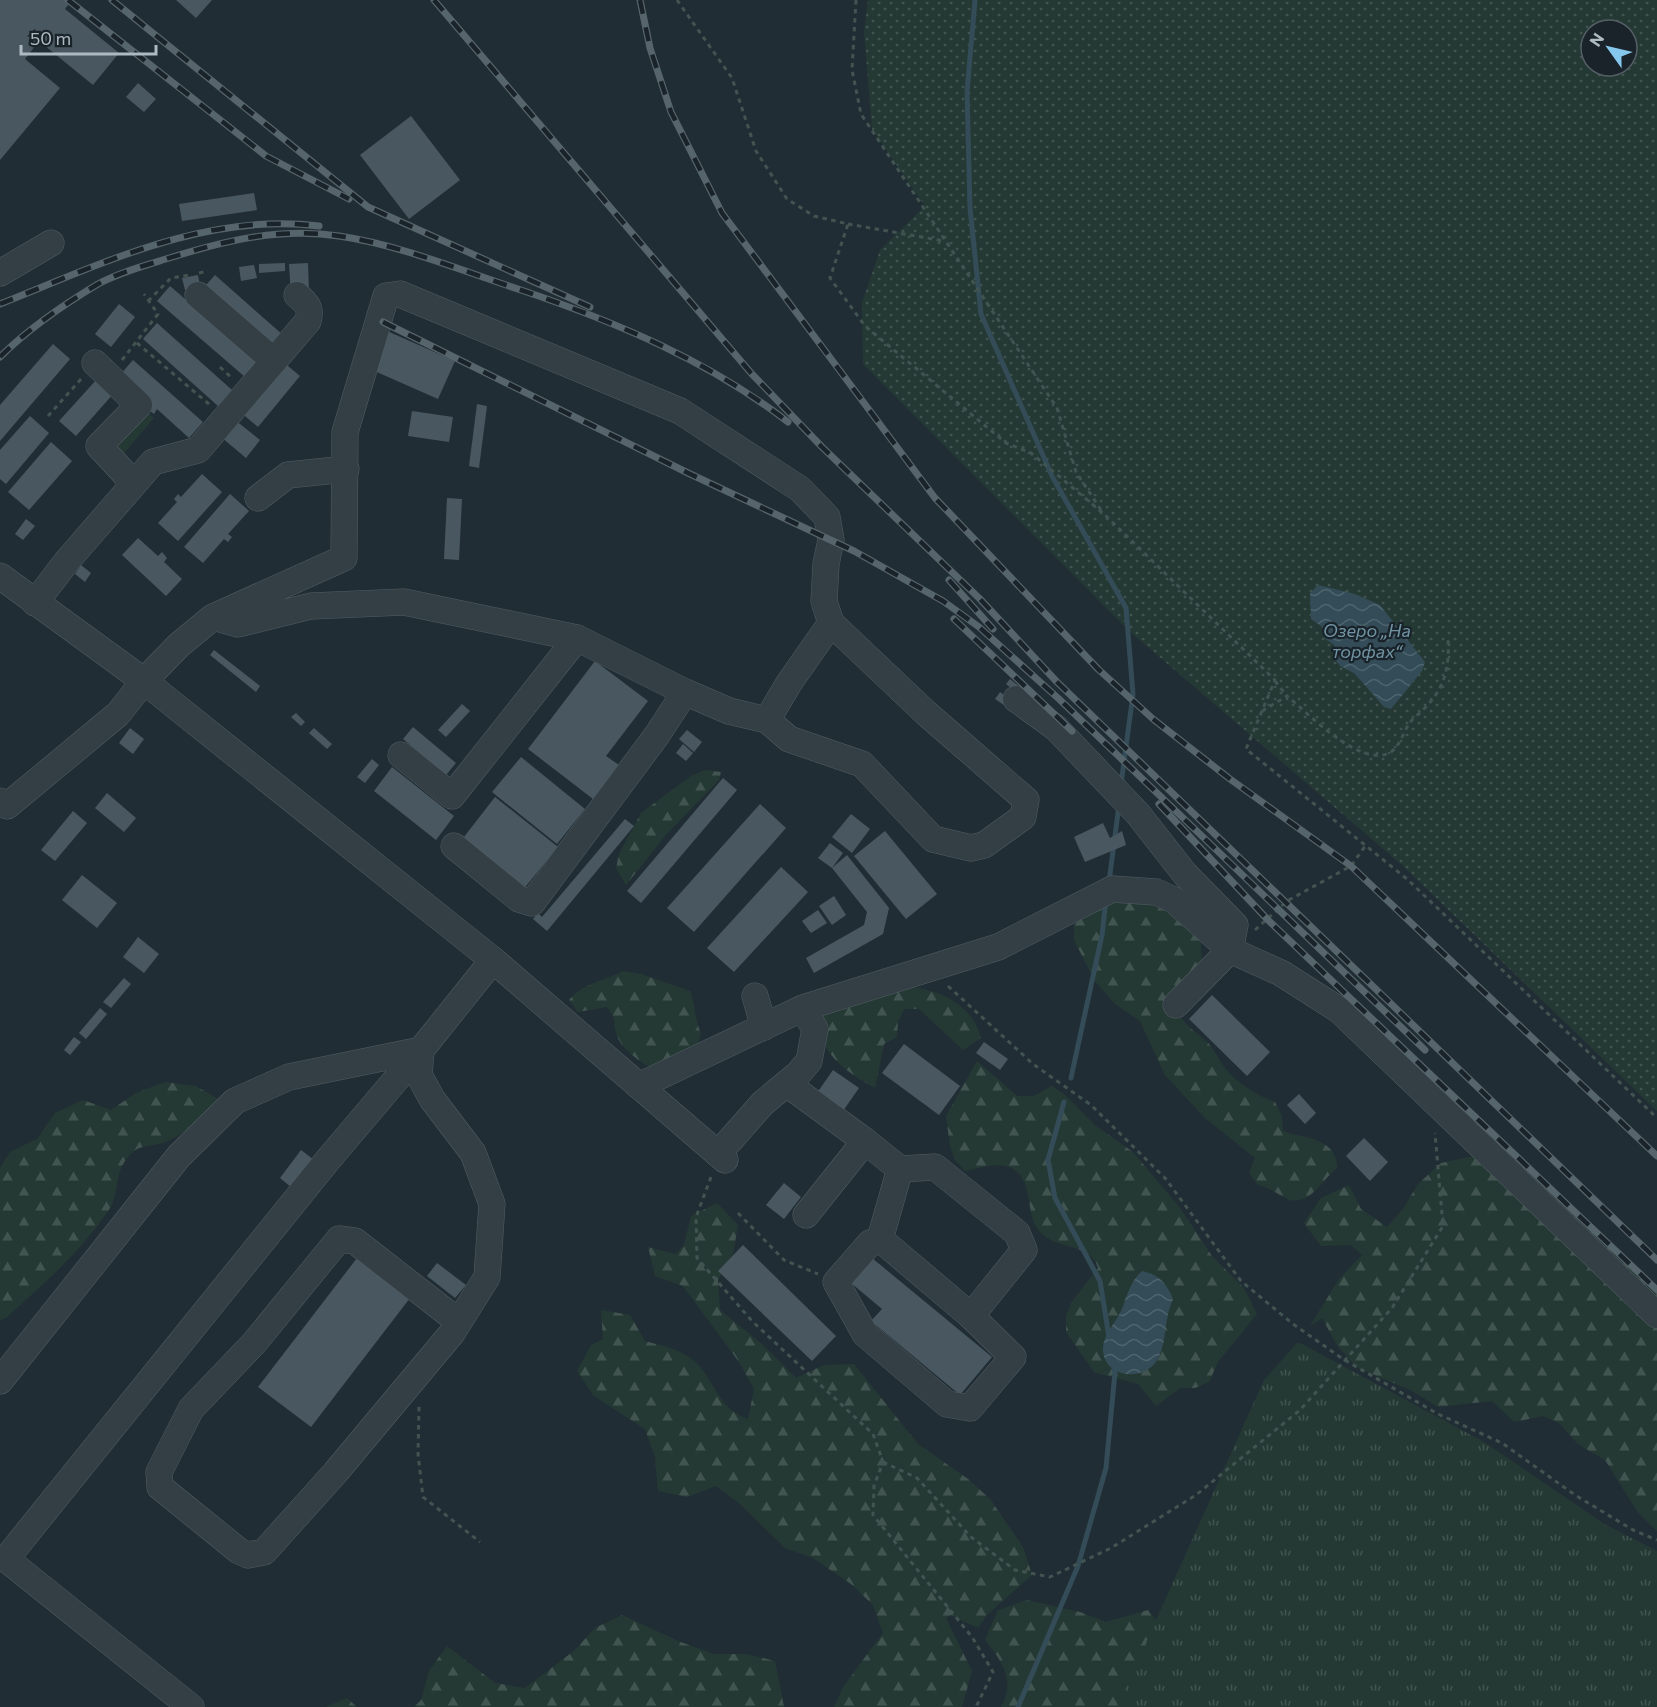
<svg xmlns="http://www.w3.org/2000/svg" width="1657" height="1707" viewBox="0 0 1657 1707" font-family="Commissioner,sans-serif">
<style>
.grass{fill:#253934}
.forest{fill:url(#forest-firs)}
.park{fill:url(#park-tufts)}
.garden{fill:url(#garden-dots);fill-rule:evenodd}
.water{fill:url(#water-waves)}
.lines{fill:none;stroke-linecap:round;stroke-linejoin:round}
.stream{stroke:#334c58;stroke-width:5}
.building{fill:#495860}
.minor-casing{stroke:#515d63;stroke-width:27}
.path{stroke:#425451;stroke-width:3;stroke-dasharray:4.5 4.5;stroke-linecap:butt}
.minor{stroke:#343f45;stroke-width:26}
.rail-casing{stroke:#56646b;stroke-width:7}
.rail{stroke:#192329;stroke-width:4.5;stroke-dasharray:14;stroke-linecap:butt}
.labels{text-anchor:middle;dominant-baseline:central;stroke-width:4.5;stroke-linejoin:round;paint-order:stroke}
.water-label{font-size:18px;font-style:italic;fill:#7093a3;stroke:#192329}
</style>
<defs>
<pattern id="forest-firs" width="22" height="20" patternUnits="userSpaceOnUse" patternTransform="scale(1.5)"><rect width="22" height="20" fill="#253934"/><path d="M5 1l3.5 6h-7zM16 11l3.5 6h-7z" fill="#425450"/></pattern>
<pattern id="park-tufts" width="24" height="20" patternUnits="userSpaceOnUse" patternTransform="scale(1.5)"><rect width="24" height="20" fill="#253934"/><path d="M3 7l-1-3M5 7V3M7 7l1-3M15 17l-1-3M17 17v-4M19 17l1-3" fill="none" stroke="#425450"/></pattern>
<pattern id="garden-dots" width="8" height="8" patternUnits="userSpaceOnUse" patternTransform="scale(1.5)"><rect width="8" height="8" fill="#253934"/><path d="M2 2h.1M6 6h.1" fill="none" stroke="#425450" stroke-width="1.8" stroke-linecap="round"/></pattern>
<pattern id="water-waves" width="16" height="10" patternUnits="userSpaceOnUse" patternTransform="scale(1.5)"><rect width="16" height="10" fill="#334c58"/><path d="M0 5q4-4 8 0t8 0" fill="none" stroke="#4e646e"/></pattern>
</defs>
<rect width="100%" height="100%" fill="#212d34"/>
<polygon class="grass" points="144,408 154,418 119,459 107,450"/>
<g class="forest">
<polygon points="705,770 721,772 719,780 666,835 626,885 616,868 619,854 641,813 691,776"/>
<path d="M1141 892 1200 932 1202 962 1176 1011C1184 1024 1194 1031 1206 1041 1214 1048 1218 1059 1225 1068 1238 1084 1256 1095 1275 1102L1282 1116 1283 1131C1306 1139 1337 1138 1337 1168 1321 1181 1309 1207 1288 1199 1276 1194 1272 1188 1258 1185L1249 1173 1255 1158 1205 1118 1165 1075 1140 1021 1115 1004 1095 981 1074 940V924L1113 900Z"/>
<path d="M623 971 641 974 690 991C696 1006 694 1019 701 1033L697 1048 658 1071C643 1064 621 1050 616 1033 612 1020 618 1021 607 1007L578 1012 569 1000C585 982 603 982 623 971Z"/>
<path d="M913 987C944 992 973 1006 981 1038L963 1050 919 1009H904L898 1022 897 1037 884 1044 875 1088C851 1075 821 1056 819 1024 818 1016 821 1005 822 996Z"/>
<path d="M977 1061 1017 1096H1034L1052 1086 1065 1095 1096 1126 1133 1152 1180 1208 1212 1256 1244 1288 1257 1314 1218 1362 1209 1382 1195 1388H1180L1156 1406 1138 1384 1094 1372 1066 1332V1316L1071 1303 1098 1268C1091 1243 1058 1250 1041 1233 1024 1217 1035 1185 1015 1170 1001 1160 980 1168 965 1171L955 1160 950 1146 946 1116Z"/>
<path d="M165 1082 196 1086 218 1099C202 1116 187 1134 165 1142 156 1146 141 1145 134 1151 111 1171 121 1192 110 1208 82 1251 43 1284 6 1318L0 1320V1168L10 1152 37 1139 55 1113 83 1100 111 1110 136 1093Z"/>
<polygon points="1496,1140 1515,1163 1541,1179 1585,1221 1604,1245 1630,1262 1657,1288 1657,1531 1637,1511 1605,1460 1579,1445 1559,1423 1543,1416 1514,1422 1492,1401 1438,1407 1412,1391 1356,1367 1337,1345 1322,1318 1310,1326 1339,1279 1362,1255 1351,1245 1321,1246 1304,1223 1321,1198 1349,1185 1361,1209 1387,1227 1403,1209 1418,1184 1441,1163 1470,1157"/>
<path d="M717 1203 738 1225 733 1254 718 1280 720 1310 763 1345 796 1378 824 1365 854 1364 918 1444 968 1479 990 1499 1023 1547 1032 1575 987 1615 978 1628 951 1615 946 1618 972 1671 962 1707H834L843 1687 883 1633 873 1605 851 1584 813 1558 785 1548 740 1504 716 1486 687 1497 658 1491 655 1457 645 1429 594 1396 577 1371 591 1345 603 1339 601 1310 630 1315 645 1341C664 1346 688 1351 701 1368 716 1388 723 1411 748 1419L754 1389 739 1362 683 1286 655 1276 648 1247 676 1254 684 1245 691 1216Z"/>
<path d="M1027 1600 1080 1612 1106 1622 1148 1610 1187 1659 1370 1707H1001C1016 1681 1002 1661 985 1640L998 1610Z"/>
<polygon points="622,1615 678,1641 714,1654 746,1654 775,1661 784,1707 414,1707 421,1700 429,1671 447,1646 495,1683 525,1688 575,1650 595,1628"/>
<polygon points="347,1698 357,1707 326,1707"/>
</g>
<polygon class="park" points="1297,1343 1300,1343 1484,1442 1606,1525 1657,1551 1657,1707 1117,1707 1264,1380"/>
<path class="garden" d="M868 0H1657V1111L1403 866 1128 630 863 364 862 303 880 250 925 206 872 129 864 32ZM1591 30H1627V66H1591Z"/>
<g class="water">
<polygon points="1318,585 1355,594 1380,605 1425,662 1422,671 1391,709 1384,707 1354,673 1340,666 1334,658 1334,645 1324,638 1324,628 1311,619 1310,593"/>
<path d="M1142 1271C1159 1275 1166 1282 1173 1299 1164 1318 1167 1339 1159 1357 1146 1384 1102 1378 1103 1348 1104 1333 1115 1324 1121 1311 1128 1295 1129 1283 1142 1271Z"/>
</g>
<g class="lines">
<g class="stream">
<polyline points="975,0 967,92 970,208 981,314 1052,476 1126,608 1133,694 1121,784"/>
<polyline points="1109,882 1119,805"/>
<polyline points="1071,1078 1102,935 1106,900"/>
<polyline points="1064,1102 1048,1160 1055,1198 1100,1281 1109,1337"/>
<polyline points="1018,1707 1078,1566 1106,1468 1115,1372 1113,1361"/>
</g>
</g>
<g class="building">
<polygon points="0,0 72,0 65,9 119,53 93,85 39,41 25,59 60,88 0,160"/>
<polygon points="176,0 212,0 196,18"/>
<polygon points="138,83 156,99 144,112 126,97"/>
<polygon points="411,116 460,180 409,219 360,155"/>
<polygon points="254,193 257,210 182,221 179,204"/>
<polygon points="285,263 285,271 259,273 259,264"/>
<polygon points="308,263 309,295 291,297 289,264"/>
<polygon points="254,265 257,278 241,281 239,267"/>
<polygon points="198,275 200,287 185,290 182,278"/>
<polygon points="215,275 283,335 269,352 200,292"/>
<polygon points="170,286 258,362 245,377 157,301"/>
<polygon points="119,304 135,317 111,347 95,334"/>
<polygon points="157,323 232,390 218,406 143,339"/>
<polygon points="387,331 455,361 438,399 370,369"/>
<polygon points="53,344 70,359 0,441 0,405"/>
<polygon points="133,360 203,422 189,438 157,409 154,414 148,409 152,405 119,376"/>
<polygon points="282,361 300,376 258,427 240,412"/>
<polygon points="98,378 114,393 76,436 59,421"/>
<polygon points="477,404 487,406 479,468 469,466"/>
<polygon points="412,411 453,417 449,442 408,436"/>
<polygon points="30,416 49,433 6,484 0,479 0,450"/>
<polygon points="235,420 260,440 246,458 221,437"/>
<polygon points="51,442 72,461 29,510 8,492"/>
<polygon points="202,474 222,492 178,541 158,523 177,502 174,499 178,494 181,497"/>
<polygon points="230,494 249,511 228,534 232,537 228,542 224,539 203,563 184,547"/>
<polygon points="447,498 462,499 459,560 444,559"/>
<polygon points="26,519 35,526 23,540 15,534"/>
<polygon points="138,538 158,556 162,552 167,558 164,562 182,579 166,596 122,555"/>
<polygon points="81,565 91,573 85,582 75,574"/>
<polygon points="214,650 260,686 256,692 210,655"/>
<polygon points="595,661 648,701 606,756 619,765 593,799 528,749"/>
<polygon points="1010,679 1035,699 1031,704 1006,684"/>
<polygon points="1000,692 1014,703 1010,709 995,699"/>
<polygon points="462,704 470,711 446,737 438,730"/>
<polygon points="296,713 305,722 301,726 291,717"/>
<polygon points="413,727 456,763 446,775 403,739"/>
<polygon points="130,728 144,739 133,754 119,743"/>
<polygon points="314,728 332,744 327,749 309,733"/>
<polygon points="687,730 702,742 694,752 679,739"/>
<polygon points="683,744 693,753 686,761 676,753"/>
<polygon points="521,757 585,809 557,844 492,792"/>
<polygon points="372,759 379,765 365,783 357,777"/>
<polygon points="392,767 454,816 436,840 374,791"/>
<polygon points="723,778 737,790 641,903 627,891"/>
<polygon points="107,793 136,818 124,832 95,808"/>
<polygon points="495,797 558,847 522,891 460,842"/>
<polygon points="760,804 786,828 694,932 667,908"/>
<polygon points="73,811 87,823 55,861 41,850"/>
<polygon points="851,814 870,829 852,853 832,837"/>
<polygon points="625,819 634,826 547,931 533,919 538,913 542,917"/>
<polygon points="1103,823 1110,838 1122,831 1126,845 1085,862 1074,837"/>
<polygon points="885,831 937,894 906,919 854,856"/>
<polygon points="830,843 843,853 832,868 847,855 889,908 883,934 814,973 806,958 864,925 867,912 832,868 818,858"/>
<polygon points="781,867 808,892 734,972 707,948"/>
<polygon points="82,875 117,903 97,928 62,900"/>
<polygon points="834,896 846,915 832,925 819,906"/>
<polygon points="818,910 827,923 811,933 802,921"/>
<polygon points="138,937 159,954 144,973 123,957"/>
<polygon points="124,978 131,984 111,1008 103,1002"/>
<polygon points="1212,995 1270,1052 1247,1076 1189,1019"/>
<polygon points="100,1008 107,1014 86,1039 79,1033"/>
<polygon points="74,1037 81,1042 70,1055 64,1050"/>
<polygon points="984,1042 1008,1059 1000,1070 976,1053"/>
<polygon points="904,1044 960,1086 939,1115 882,1073"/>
<polygon points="833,1070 859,1088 843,1111 817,1093"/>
<polygon points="1299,1094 1316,1113 1305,1124 1287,1105"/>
<polygon points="1364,1138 1388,1162 1370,1181 1346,1156"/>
<polygon points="301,1150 318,1163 296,1191 280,1178"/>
<polygon points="784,1183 801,1197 784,1219 766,1205"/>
<polygon points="743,1245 836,1336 812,1361 718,1271"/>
<polygon points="357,1258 410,1298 311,1427 258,1387"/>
<polygon points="872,1258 992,1357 960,1395 871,1321 882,1309 851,1283"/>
<polygon points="437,1263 466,1285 455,1298 427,1276"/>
</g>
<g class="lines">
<g class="minor-casing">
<g id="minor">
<polyline points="0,273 51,243"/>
<polyline points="198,295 274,361"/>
<polyline points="95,363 139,405 99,446 126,475 130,486"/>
<polyline points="258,498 288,475 346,469"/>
<polyline points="0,576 144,681 493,960 421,1050 289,1077 235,1101 179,1156 0,1381"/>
<path d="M35 603 67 561 153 462 198 450 308 321C312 308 306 303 297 295"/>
<polyline points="1016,699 1056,728 1138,814 1185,874 1235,925 1230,950 1281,973 1339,1010 1657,1315"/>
<polyline points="767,720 789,739 862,764 933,839 971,848 984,845 1023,817 1026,800 926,713 831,623"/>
<polyline points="401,755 452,796 577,638"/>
<polyline points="0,801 7,806 118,714 144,681 179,645 213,617 344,558 345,432 386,296 400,294 680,411 800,489 827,517 831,540 826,564 824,601 831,623 789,683 767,720 729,711 685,692 577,638 404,602 311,606 238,624 213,617"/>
<polyline points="454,846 519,899 532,903 657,735 685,692"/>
<polyline points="493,960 725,1160"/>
<polyline points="755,996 764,1027"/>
<polyline points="421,1050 419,1075 432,1099 473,1153 492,1204 487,1277 452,1333 335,1473 264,1552 248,1555 239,1551 160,1487 159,1472 191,1409 255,1342 339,1239 355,1241 459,1322"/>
<polyline points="787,1084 865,1141 806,1215"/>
<polyline points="639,1086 803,1008 998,947 1112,889 1156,892 1174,900 1230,950 1176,1005"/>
<polyline points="865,1141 900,1169 935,1167 1017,1233 1024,1250 971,1316 880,1239 900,1169"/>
<polyline points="718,1154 763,1103 798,1074 809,1061 815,1029 803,1008"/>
<polyline points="880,1239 870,1243 836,1282 865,1334 947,1404 970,1408 1013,1357 971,1316"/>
<polyline points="191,1707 6,1559 327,1161 421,1050"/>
</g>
</g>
<g class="path">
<polyline points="677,0 732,78 756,151 787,199 814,216 848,224 830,278 865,326 1006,443 1031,453 1104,514 1275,680 1246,749 1407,879 1657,1118"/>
<polyline points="856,0 852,70 861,114 1057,408 1076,472 1101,510"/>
<polyline points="848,224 944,241"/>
<polyline points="199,273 208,271"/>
<polyline points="148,301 171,278 190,275"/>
<polyline points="137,343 210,405"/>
<polyline points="122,360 158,314 144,294"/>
<polyline points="220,367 233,379"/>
<polyline points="48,416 82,378"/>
<polyline points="1275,681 1287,696"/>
<path d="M1262 711 1287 696C1309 714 1356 764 1387 754 1401 749 1403 728 1414 718 1442 694 1450 675 1448 638"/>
<polyline points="1255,930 1287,901 1351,866 1366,845"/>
<polyline points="948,986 1033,1064 1091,1105 1165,1178 1241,1281 1293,1324 1343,1359 1438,1414 1502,1443 1575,1495 1633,1530 1657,1540"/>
<polyline points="711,1177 696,1217 697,1258 752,1321 873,1434 883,1462 874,1486 873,1515 972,1637 993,1672 976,1707"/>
<polyline points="738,1213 784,1260 818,1274"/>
<polyline points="419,1407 418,1454 423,1497 480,1542"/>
<polyline points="883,1462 917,1478 971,1537 1015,1570 1050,1577 1111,1548 1196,1495 1300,1410 1392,1308 1443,1226 1435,1133"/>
</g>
<use href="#minor" class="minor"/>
<g class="rail-casing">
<g id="rail">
<polyline points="68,0 266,156 349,199"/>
<polyline points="112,0 368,207 590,307"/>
<polyline points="434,0 751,373 822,447 980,599 1057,682 1657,1260"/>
<polyline points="640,0 650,48 671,112 722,213 935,498 1098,669 1153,719 1230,779 1351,866 1657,1156"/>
<path d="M0 304C101 264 206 212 319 226"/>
<polyline points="383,322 688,473 854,551 943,601 979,627 1059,699 1425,1050"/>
<path d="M0 357C28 329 63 305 98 284 118 273 143 266 166 259 223 241 279 227 339 236 401 245 462 271 521 290 616 322 709 361 788 422"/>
<polyline points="949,580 993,629"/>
<polyline points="954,619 1072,731"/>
<polyline points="1159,804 1268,920 1657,1290"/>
</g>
</g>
<use href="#rail" class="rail"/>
</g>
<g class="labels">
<g class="water-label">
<text x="1367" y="630">Озеро „На<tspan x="1367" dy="21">торфах“</tspan></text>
</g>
</g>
<g transform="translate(1609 48) rotate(304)"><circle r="28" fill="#192329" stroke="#555f66" stroke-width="1.5"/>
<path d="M0-4.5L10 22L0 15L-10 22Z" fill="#86c7ee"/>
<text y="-9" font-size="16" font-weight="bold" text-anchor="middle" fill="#aebac2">N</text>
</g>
<path d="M21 45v9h135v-9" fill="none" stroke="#aebac2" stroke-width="3"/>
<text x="30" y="45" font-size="18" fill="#aebac2" stroke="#192329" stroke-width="4.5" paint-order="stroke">50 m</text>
</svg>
